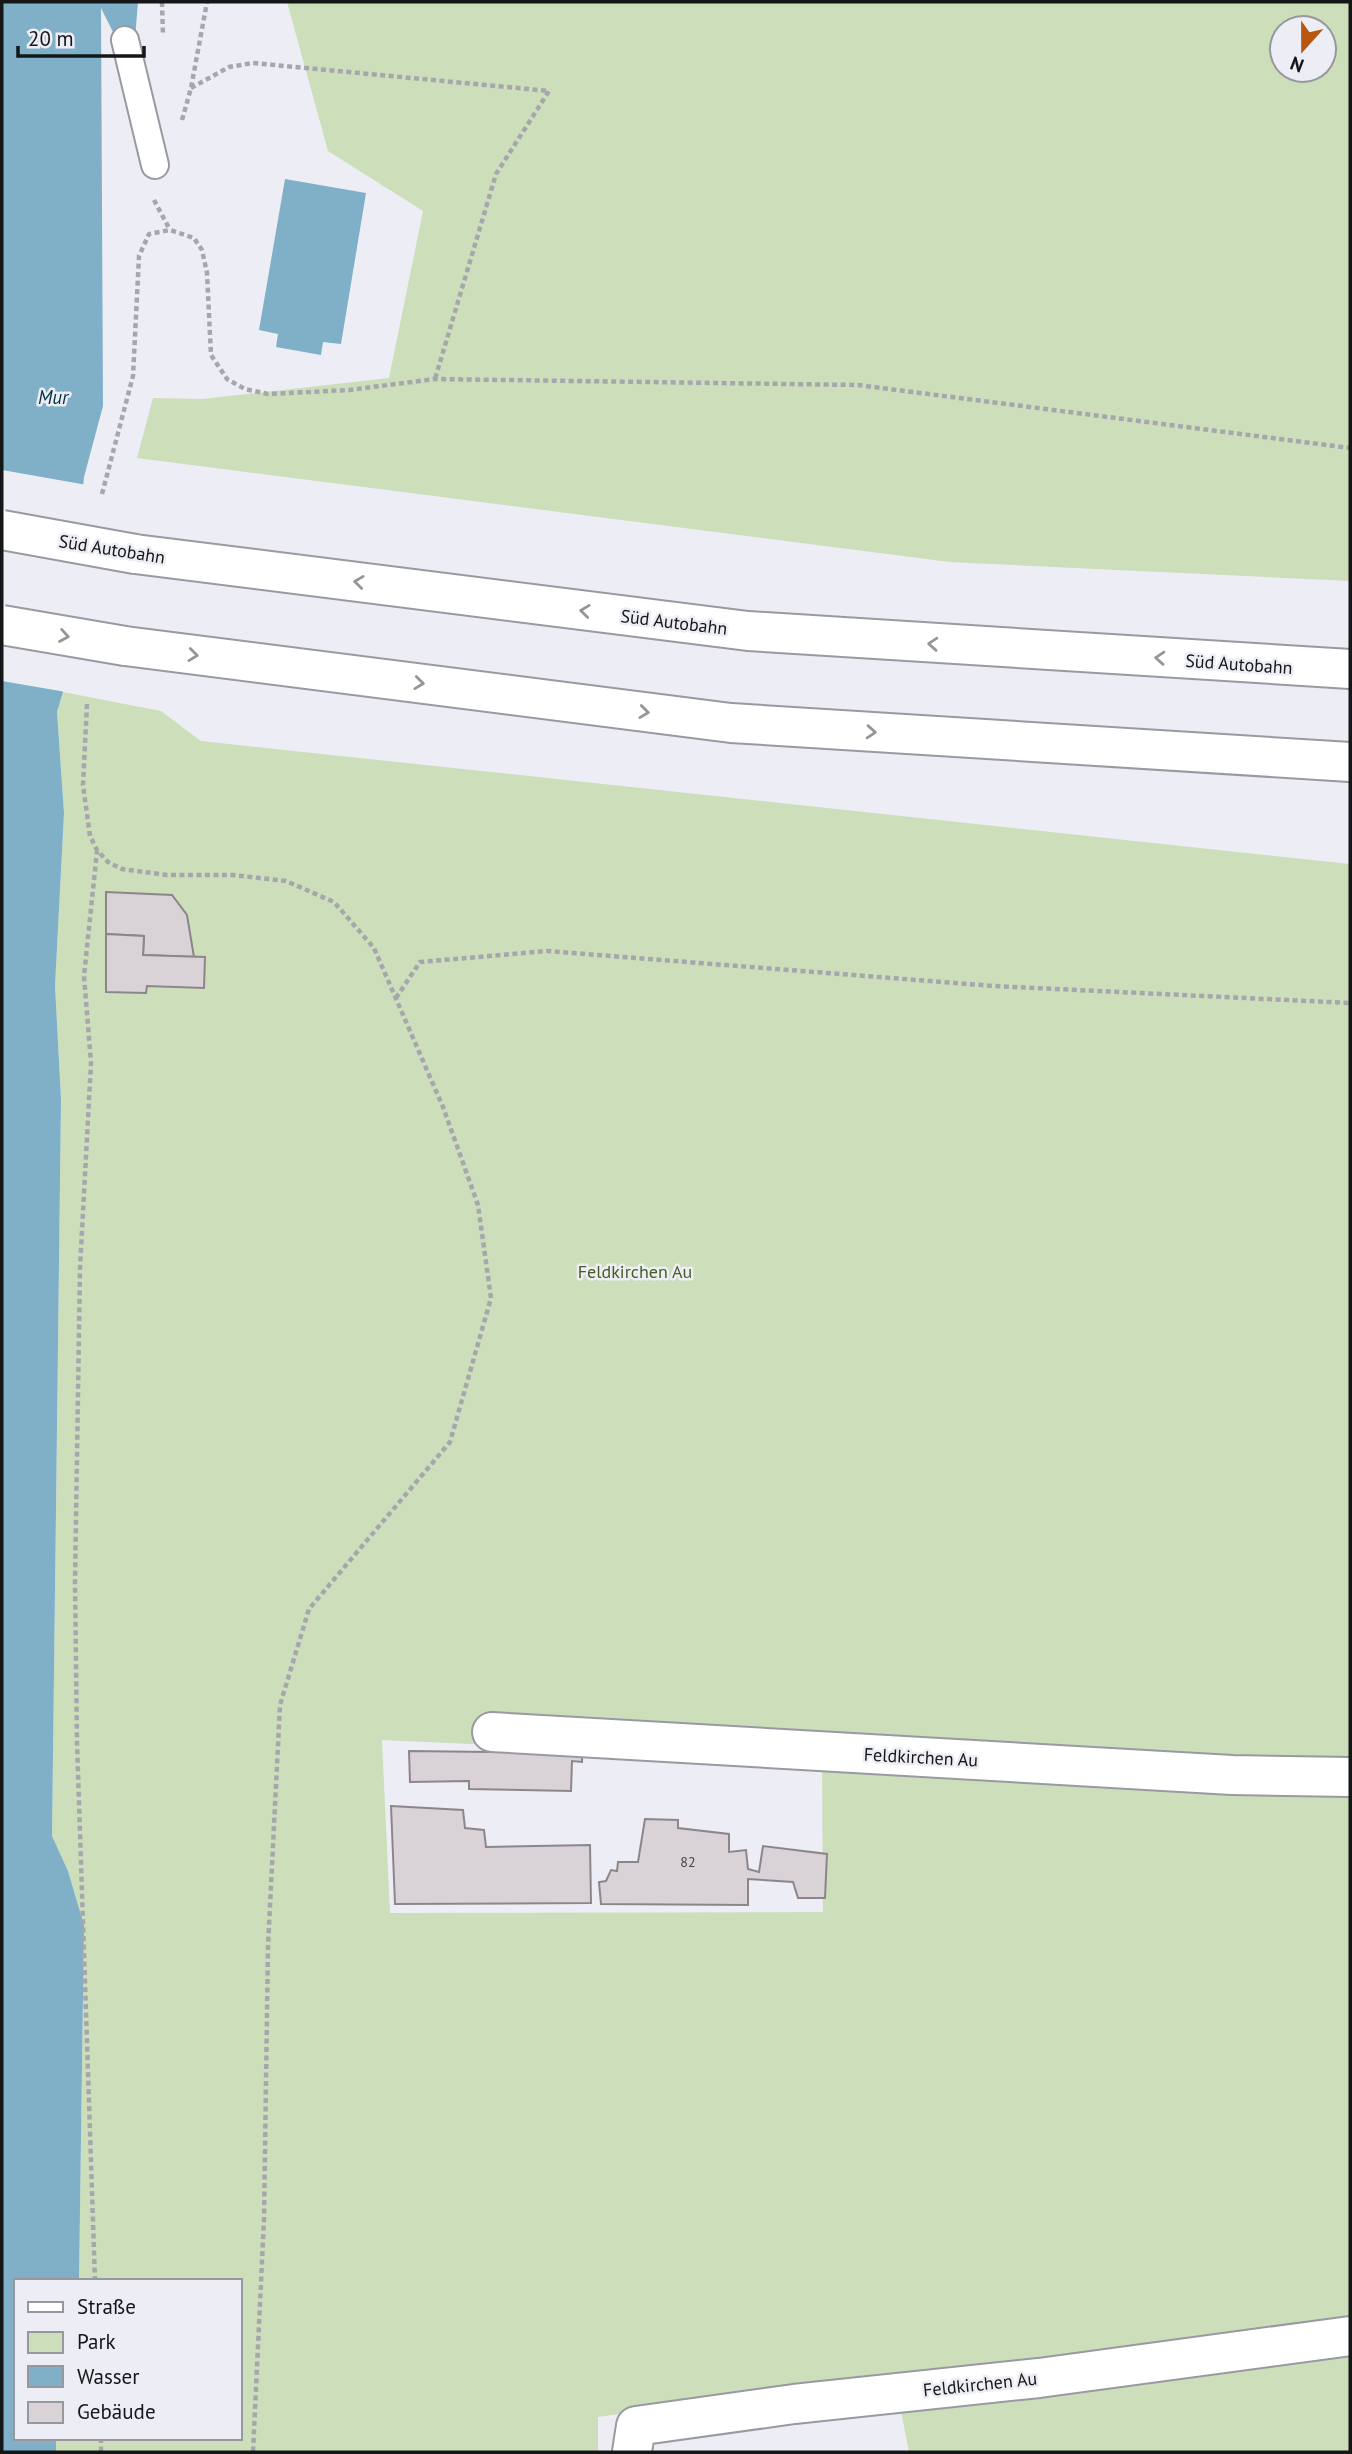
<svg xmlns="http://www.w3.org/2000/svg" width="1352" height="2454" viewBox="0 0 1352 2454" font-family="'PT Sans',sans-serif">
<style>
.green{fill:#cddeba;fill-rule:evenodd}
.water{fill:#7fb0c7}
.pier{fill:#edeef5}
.building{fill:#d9d3d8;stroke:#8c868b;stroke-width:2}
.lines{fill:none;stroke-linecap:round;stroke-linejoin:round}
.lane-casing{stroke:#999aa1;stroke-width:30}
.street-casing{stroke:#999aa1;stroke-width:42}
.highway-casing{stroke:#999aa1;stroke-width:42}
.path{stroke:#a6a7ac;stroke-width:4.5;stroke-dasharray:5 3.5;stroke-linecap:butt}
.lane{stroke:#fff;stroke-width:26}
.street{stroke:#fff;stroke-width:38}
.highway{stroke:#fff;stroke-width:38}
.highway-bridge-casing{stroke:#999aa1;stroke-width:42;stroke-linecap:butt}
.highway-bridge{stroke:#fff;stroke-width:38}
.oneway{stroke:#969697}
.labels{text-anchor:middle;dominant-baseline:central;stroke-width:5;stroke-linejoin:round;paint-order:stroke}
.number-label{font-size:14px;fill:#464548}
.street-label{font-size:18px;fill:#151618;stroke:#edeef5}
.park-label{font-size:18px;fill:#455d20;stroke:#edeef5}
.water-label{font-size:19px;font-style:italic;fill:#033141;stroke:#edeef5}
</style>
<rect width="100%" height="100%" fill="#edeef5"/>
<g class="green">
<path d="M287 2H1350V581L950 562 137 458 153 398 202 399 389 378 423 211 328 151ZM1282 28H1324V70H1282Z"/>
<path d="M63 692 161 711 201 741 1350 864V2452H909L894 2375 598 2417V2452H56V2438H240V2281H79L84 1925 68 1871 52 1836 61 1099 55 986 64 813 57 712ZM382 1740 822 1760 823 1912 390 1913Z"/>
</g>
<g class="water">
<polygon points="2,2 138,2 135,38 117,40 101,8 103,406 84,477 63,692 57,712 64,813 55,986 61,1099 52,1836 68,1871 84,1925 79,2281 16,2281 16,2438 56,2438 56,2452 2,2452"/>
<polygon points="285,179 366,193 341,344 323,342 321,355 276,347 278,334 259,330"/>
</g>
<polygon class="pier" points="2,470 87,485 66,692 2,681"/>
<g class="building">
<polygon points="106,892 172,895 187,915 194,957 143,955 144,936 106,934"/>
<polygon points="106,934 144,936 143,955 205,957 204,988 147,986 146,993 106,992"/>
<polygon points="409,1751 582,1753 582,1762 572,1761 571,1791 469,1789 469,1781 410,1782"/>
<polygon points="391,1806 463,1810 465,1828 484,1830 486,1847 590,1845 591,1903 395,1904"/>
<polygon points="645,1819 678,1820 678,1828 729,1834 729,1852 746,1850 748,1869 759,1872 763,1846 827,1854 825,1898 798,1898 793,1882 748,1879 748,1905 601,1904 599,1882 606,1881 611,1870 617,1871 618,1862 638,1862"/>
</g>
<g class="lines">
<g class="lane-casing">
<polyline id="lane" points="125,40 155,165"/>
</g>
<g class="street-casing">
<g id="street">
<polyline points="492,1732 1232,1775 1350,1777"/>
<polyline points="632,2452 636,2426 794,2404 1039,2378 1350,2336"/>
</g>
</g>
<g class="highway-casing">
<g id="highway">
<polyline points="135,554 748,631 1350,669"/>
<polyline points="125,646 731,723 1350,762"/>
</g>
</g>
<g class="path">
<polyline points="162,2 163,36"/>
<polyline points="191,88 229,67 253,63 549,91 496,174 435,379"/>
<polyline points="182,120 191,88 207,2"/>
<polyline points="154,200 170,230"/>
<polyline points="102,494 133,376 139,256 149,234 170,230 194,238 202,250 207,273 211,355 227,379 245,389 268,394 349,390 435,379 858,385 1350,448"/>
<polyline points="87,704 83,785 90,836 97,850 108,862 122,869 167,875 233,875 286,881 334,902 374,948 443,1107 478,1205 491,1298 450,1442 309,1609 280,1705 268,1946 264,2219 253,2452"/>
<polyline points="396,998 420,962 547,951 993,986 1350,1003"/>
<polyline points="95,2281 77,1743 75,1582 80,1268 91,1063 84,976 97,851"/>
<polyline points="101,2438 101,2452"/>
</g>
<use href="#lane" class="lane"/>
<use href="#street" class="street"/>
<use href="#highway" class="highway"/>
<g class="highway-bridge-casing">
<g id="highway-bridge">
<polyline points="2,530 135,554"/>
<polyline points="2,625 125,646"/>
</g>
</g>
<use href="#highway-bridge" class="highway-bridge"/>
</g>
<defs><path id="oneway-chevron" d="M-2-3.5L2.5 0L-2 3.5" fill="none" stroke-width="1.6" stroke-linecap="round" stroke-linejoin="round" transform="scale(1.75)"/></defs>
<g class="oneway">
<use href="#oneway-chevron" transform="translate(359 582) rotate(-173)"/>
<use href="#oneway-chevron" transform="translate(585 611) rotate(-173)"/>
<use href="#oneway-chevron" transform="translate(64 636) rotate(10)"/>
<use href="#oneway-chevron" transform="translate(933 644) rotate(-176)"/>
<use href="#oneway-chevron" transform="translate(193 655) rotate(7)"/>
<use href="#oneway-chevron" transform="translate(1160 658) rotate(-176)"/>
<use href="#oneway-chevron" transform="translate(419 683) rotate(7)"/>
<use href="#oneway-chevron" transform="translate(644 712) rotate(7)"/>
<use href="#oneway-chevron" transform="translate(871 732) rotate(4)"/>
</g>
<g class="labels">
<g class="number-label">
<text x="688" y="1862">82</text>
</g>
<g class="street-label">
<text transform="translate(112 549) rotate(9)">Süd Autobahn</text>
<text transform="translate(674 622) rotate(7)">Süd Autobahn</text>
<text transform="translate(1239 664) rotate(4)">Süd Autobahn</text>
<text transform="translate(921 1757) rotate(3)">Feldkirchen Au</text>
<text transform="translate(980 2384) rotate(-6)">Feldkirchen Au</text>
</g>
<g class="park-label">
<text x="635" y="1271">Feldkirchen Au</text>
</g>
<g class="water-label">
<text x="53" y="397">Mur</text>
</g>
</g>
<rect width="1352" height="2454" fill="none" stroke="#151618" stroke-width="7"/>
<rect x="14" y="2279" width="228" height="161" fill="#edeef5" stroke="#97989d" stroke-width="2"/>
<rect x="28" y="2302" width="35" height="10" fill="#ffffff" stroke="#97989d" stroke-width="2"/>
<text x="77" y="2314" font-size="21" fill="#151618">Straße</text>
<rect x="28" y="2332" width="35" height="21" fill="#cddeba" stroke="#97989d" stroke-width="2"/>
<text x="77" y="2349" font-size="21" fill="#151618">Park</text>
<rect x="28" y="2366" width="35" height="21" fill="#7fb0c7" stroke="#97989d" stroke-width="2"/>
<text x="77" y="2384" font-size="21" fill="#151618">Wasser</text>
<rect x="28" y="2402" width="35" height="21" fill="#d9d3d8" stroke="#97989d" stroke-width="2"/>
<text x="77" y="2419" font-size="21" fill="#151618">Gebäude</text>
<g transform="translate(1303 49) rotate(201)"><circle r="33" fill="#edeef5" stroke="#97989d" stroke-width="2"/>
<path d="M0-5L12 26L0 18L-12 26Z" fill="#b65611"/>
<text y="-10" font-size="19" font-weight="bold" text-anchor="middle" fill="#151618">N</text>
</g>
<path d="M18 46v10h126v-10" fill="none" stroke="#151618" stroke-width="3.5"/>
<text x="28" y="46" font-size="21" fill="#151618" stroke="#edeef5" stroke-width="5" paint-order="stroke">20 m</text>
</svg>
